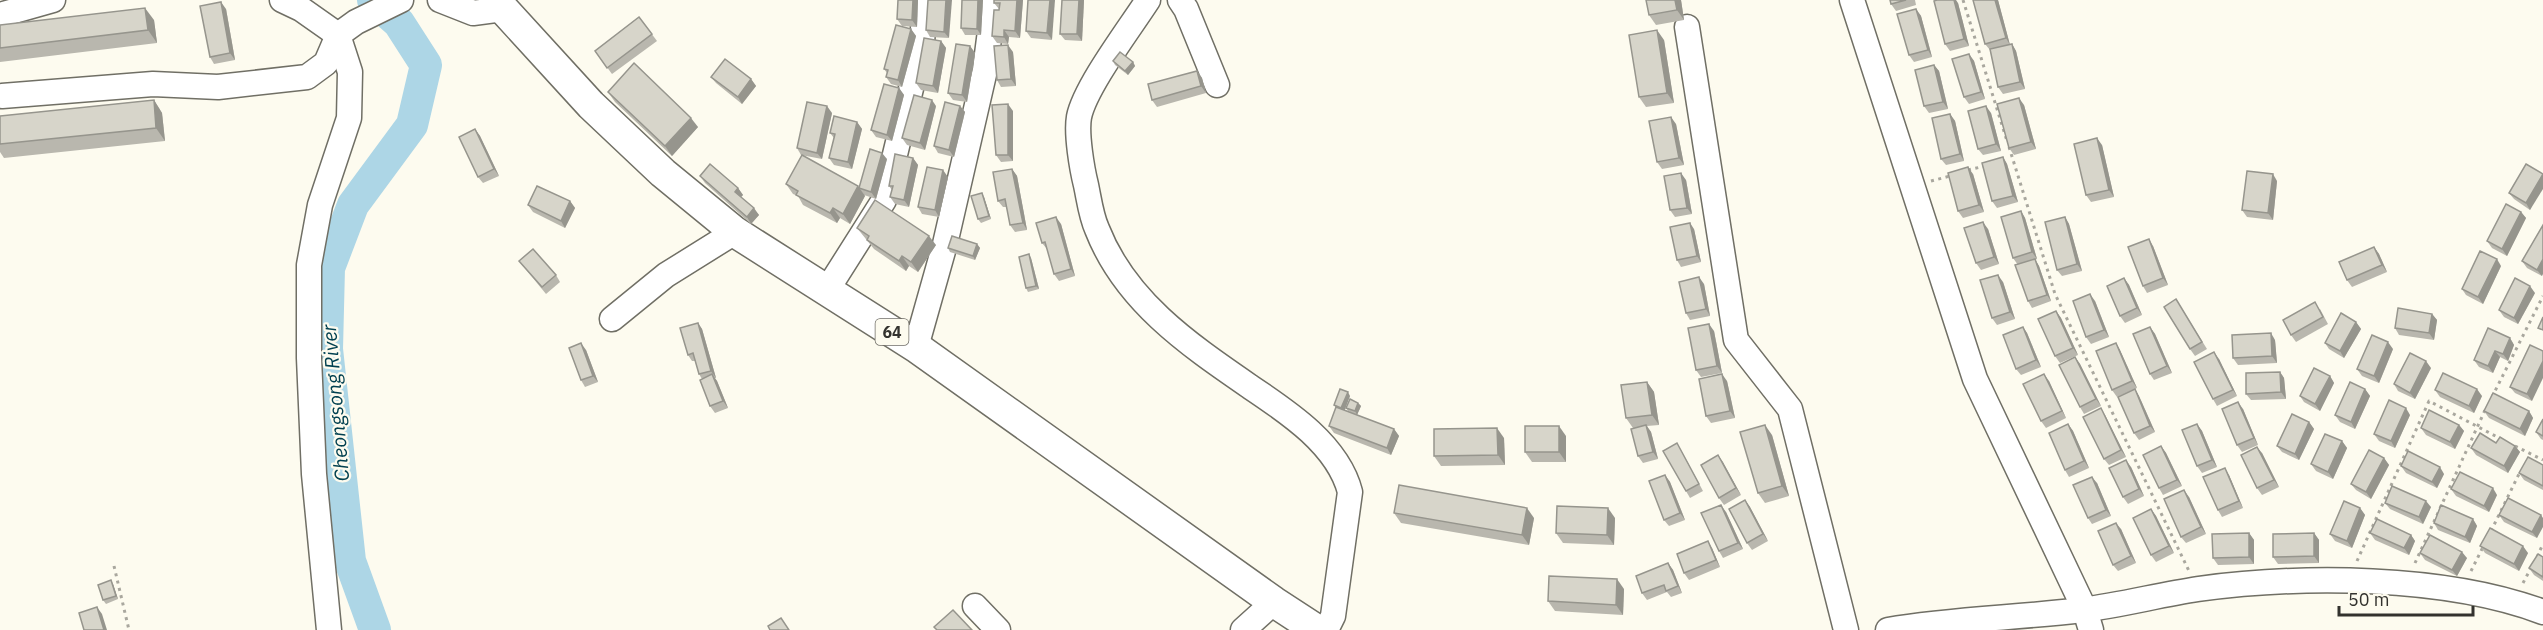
<svg xmlns="http://www.w3.org/2000/svg" width="2543" height="630" viewBox="0 0 2543 630" font-family="'IBM Plex Sans',sans-serif">
<style>
.lines{fill:none;stroke-linecap:round;stroke-linejoin:round}
.river{stroke:#add6e6;stroke-width:32}
.minor-casing{stroke:#706f65;stroke-width:27}
.major-casing{stroke:#706f65;stroke-width:33}
.path{stroke:#a9a79e;stroke-width:3;stroke-dasharray:3 4.5;stroke-linecap:butt}
.minor{stroke:#fff;stroke-width:24}
.major{stroke:#fff;stroke-width:30}
.wall{fill:#b9b7ae}
.shaded-wall{fill:#96958d}
.building{fill:#d7d5ca;stroke:#96958d;stroke-width:1.5}
.labels{text-anchor:middle;dominant-baseline:central;stroke-width:4.5;stroke-linejoin:round;paint-order:stroke}
.shield{fill:#fdfbef;stroke:#706e68;stroke-width:1.5}
.shield-label{font-size:16px;font-weight:bold;fill:#33322e}
.water-label{font-size:20px;font-style:italic;fill:#014050;stroke:#fdfbef}
</style>
<rect width="100%" height="100%" fill="#fdfbef"/>
<g class="lines">
<polyline class="river" points="373,0 399,23 426,65 412,125 353,205 329,268 327,349 350,561 375,630"/>
<g class="minor-casing">
<g id="minor">
<polyline points="282,0 301,9 338,35 350,72 349,118 320,205 309,265 309,358 314,474 329,630"/>
<polyline points="440,0 473,13 503,9"/>
<path d="M1148 0C1130 28 1085 87 1079 117 1076 134 1082 169 1086 185 1089 199 1091 216 1097 229 1125 301 1188 344 1249 386 1288 412 1338 445 1350 492L1333 616 1326 630"/>
<polyline points="1180,0 1186,9 1217,85"/>
<polyline points="1852,0 1975,379 2085,610 2091,630"/>
<polyline points="0,15 53,0"/>
<polyline points="1687,27 1736,340 1790,409 1846,630"/>
<polyline points="2,96 153,84 218,87 307,77 326,63 338,35 356,22 401,0"/>
<polyline points="827,290 884,200 922,43 925,0"/>
<polyline points="612,319 666,275 735,232"/>
<polyline points="916,347 945,244 985,70 994,0"/>
<polyline points="975,606 998,630"/>
<polyline points="1243,630 1274,602"/>
<path d="M1888 630C1951 619 2017 618 2082 610 2121 605 2159 595 2198 589 2302 575 2444 575 2543 612"/>
</g>
</g>
<g class="major-casing">
<polyline id="major" points="495,0 591,105 663,173 735,232 916,347 1274,602 1317,630"/>
</g>
<g class="path">
<polyline points="1963,0 2007,141"/>
<polyline points="2009,147 2055,294 2189,571"/>
<polyline points="1968,170 1985,166"/>
<polyline points="1931,181 1950,176"/>
<polyline points="2492,397 2543,296"/>
<polyline points="2515,446 2543,460"/>
<polyline points="2491,531 2520,472"/>
<polyline points="2537,557 2543,544"/>
<polyline points="2357,561 2429,401 2501,439"/>
<polyline points="2415,563 2486,408"/>
<polyline points="114,566 129,630"/>
<polyline points="2471,571 2483,547"/>
<polyline points="2523,583 2531,568"/>
</g>
<use href="#minor" class="minor"/>
<use href="#major" class="major"/>
</g>
<g class="wall">
<polygon points="898,0 918,0 917,27 902,26 897,19"/>
<polygon points="928,0 949,38 930,37 926,30"/>
<polygon points="962,0 983,0 981,35 965,35 961,28"/>
<polygon points="994,0 1023,0 1020,38 1009,37 1008,44 997,43 992,36 999,9 994,3"/>
<polygon points="1028,0 1052,40 1031,38 1026,31"/>
<polygon points="1062,0 1084,0 1082,41 1065,40 1060,34"/>
<polygon points="1646,0 1681,0 1684,20 1656,25 1649,15"/>
<polygon points="1890,0 1915,0 1916,5 1896,11 1891,4"/>
<polygon points="1998,0 2010,45 2012,44 2016,51 2025,89 2003,94 1998,87 1990,50 1985,44"/>
<polygon points="1958,3 1969,46 1950,51 1945,44"/>
<polygon points="226,9 235,60 214,64 210,57"/>
<polygon points="1916,9 1921,16 1932,57 1914,62 1909,55"/>
<polygon points="639,17 657,41 612,74 595,51"/>
<polygon points="154,20 157,43 0,62 0,25"/>
<polygon points="911,29 916,36 902,87 891,84 886,77 887,73 884,69"/>
<polygon points="1664,40 1674,103 1646,107 1639,97"/>
<polygon points="941,41 946,48 938,93 921,90 916,83"/>
<polygon points="970,46 975,53 967,102 953,100 948,93"/>
<polygon points="1013,52 1016,86 1001,87 997,80"/>
<polygon points="1969,54 1974,61 1985,99 1969,104 1964,97"/>
<polygon points="1113,61 1133,62 1135,66 1128,75 1115,65"/>
<polygon points="1934,65 1939,71 1948,109 1929,113 1924,106"/>
<polygon points="1197,71 1202,78 1206,93 1157,107 1152,100"/>
<polygon points="711,77 751,79 756,86 742,104 716,83"/>
<polygon points="899,88 904,95 892,141 876,137 871,130"/>
<polygon points="608,92 698,127 672,156 615,102"/>
<polygon points="154,100 162,113 165,141 4,158 0,152 0,116"/>
<polygon points="2024,105 2036,149 2014,155 2009,148"/>
<polygon points="936,106 925,150 907,145 902,138"/>
<polygon points="960,106 965,112 954,157 938,153 934,146"/>
<polygon points="1013,111 1013,161 1001,162 996,155"/>
<polygon points="832,113 822,159 801,155 797,148"/>
<polygon points="1991,113 2001,151 1983,155 1978,149"/>
<polygon points="1950,114 1955,121 1964,161 1946,165 1941,159"/>
<polygon points="857,122 862,129 852,169 834,165 829,158 834,138 830,133"/>
<polygon points="1676,124 1684,165 1662,169 1657,162"/>
<polygon points="475,129 480,136 499,176 483,183 478,177"/>
<polygon points="2102,145 2114,197 2091,202 2086,195"/>
<polygon points="2003,157 2007,164 2018,202 1997,208 1992,201"/>
<polygon points="913,158 918,165 909,207 895,204 890,197 892,190 889,186"/>
<polygon points="887,159 876,199 864,195 865,196 850,224 840,218 837,223 803,205 798,196 793,194 786,184 858,186 859,188"/>
<polygon points="1012,169 1017,176 1027,230 1015,232 1010,225 1007,207 1003,207 998,201"/>
<polygon points="1973,174 1984,212 1963,218 1958,211"/>
<polygon points="2543,174 2530,210 2514,199 2509,193"/>
<polygon points="700,176 738,188 743,195 741,197 759,215 751,224 705,183"/>
<polygon points="948,177 939,217 922,214 918,207"/>
<polygon points="1686,180 1692,214 1675,217 1670,210"/>
<polygon points="2277,181 2273,220 2247,217 2242,210"/>
<polygon points="984,197 991,219 981,223 978,219"/>
<polygon points="570,201 575,208 565,228 533,212 528,205"/>
<polygon points="2021,211 2025,218 2037,259 2035,260 2039,266 2051,301 2032,308 2028,301 2018,265 2013,258"/>
<polygon points="2521,212 2526,218 2507,256 2492,248 2487,241"/>
<polygon points="2065,217 2069,224 2082,271 2062,276 2057,270"/>
<polygon points="1061,224 1075,276 1059,281 1054,274 1047,249 1042,243"/>
<polygon points="2543,225 2542,276 2527,268 2522,261"/>
<polygon points="857,228 936,245 918,272 909,266 906,271 874,249"/>
<polygon points="1694,229 1701,262 1681,267 1677,260"/>
<polygon points="1988,229 1999,264 1981,270 1976,263"/>
<polygon points="977,244 980,248 975,260 950,252 948,248"/>
<polygon points="2153,246 2168,285 2147,293 2143,286"/>
<polygon points="2374,247 2379,254 2387,272 2352,287 2347,280"/>
<polygon points="1031,258 1039,289 1028,292 1026,288"/>
<polygon points="519,261 556,275 560,282 546,294"/>
<polygon points="2501,266 2483,304 2466,295 2462,289"/>
<polygon points="2124,278 2129,285 2142,315 2125,323 2120,316"/>
<polygon points="2003,282 2015,319 1997,325 1992,318"/>
<polygon points="1704,284 1710,316 1690,320 1686,313"/>
<polygon points="2535,293 2518,324 2504,317 2499,310"/>
<polygon points="2176,299 2207,349 2195,356 2190,349"/>
<polygon points="2095,301 2109,337 2091,344 2086,337"/>
<polygon points="2320,309 2328,324 2296,342 2291,335"/>
<polygon points="2056,311 2061,318 2078,355 2060,363 2055,356"/>
<polygon points="2432,314 2437,320 2434,340 2399,335 2395,328"/>
<polygon points="2356,322 2361,329 2344,358 2329,349 2325,343"/>
<polygon points="698,323 702,329 716,378 715,378 717,381 728,408 715,413 710,406 702,379 699,374 695,361 692,361 688,355"/>
<polygon points="2023,327 2027,333 2041,367 2021,375 2016,369"/>
<polygon points="2150,327 2155,334 2172,373 2154,380 2150,374"/>
<polygon points="1714,331 1722,373 1701,377 1696,370"/>
<polygon points="2510,338 2514,345 2508,361 2500,357 2493,373 2479,367 2474,360"/>
<polygon points="2275,340 2277,363 2238,365 2233,358"/>
<polygon points="2116,343 2120,350 2137,388 2117,397 2112,390"/>
<polygon points="2530,345 2532,401 2515,393 2510,387"/>
<polygon points="2393,349 2379,383 2362,376 2357,369"/>
<polygon points="586,350 598,382 585,387 581,380"/>
<polygon points="2075,357 2080,364 2101,406 2084,414 2080,407"/>
<polygon points="2219,359 2237,396 2217,406 2213,399"/>
<polygon points="2431,368 2415,399 2398,391 2394,384"/>
<polygon points="2280,372 2284,378 2286,399 2251,400 2246,394"/>
<polygon points="2330,376 2334,383 2320,411 2304,402 2300,396"/>
<polygon points="1727,381 1735,418 1711,423 1706,416"/>
<polygon points="2049,381 2066,418 2046,428 2041,421"/>
<polygon points="1647,382 1654,392 1659,425 1647,426 1651,432 1658,459 1643,463 1638,456 1633,428 1626,418"/>
<polygon points="2135,389 2139,396 2155,432 2139,440 2134,433"/>
<polygon points="2365,389 2370,396 2355,429 2340,422 2335,415"/>
<polygon points="2435,390 2482,396 2474,413 2440,397"/>
<polygon points="1350,396 1344,410 1394,429 1399,436 1391,455 1334,433 1329,426 1336,408 1334,405"/>
<polygon points="1358,403 1361,406 1357,415 1348,411 1346,408"/>
<polygon points="2243,409 2258,445 2242,452 2237,445"/>
<polygon points="2484,411 2529,411 2533,418 2525,436 2489,418"/>
<polygon points="2105,415 2126,457 2109,465 2104,459"/>
<polygon points="2410,415 2395,448 2379,441 2374,434"/>
<polygon points="2543,419 2543,440 2541,439 2536,432"/>
<polygon points="2309,422 2314,429 2299,460 2282,452 2277,446"/>
<polygon points="2068,424 2073,431 2089,468 2069,477 2065,470"/>
<polygon points="2197,424 2202,431 2217,467 2202,473 2197,466"/>
<polygon points="2459,425 2464,431 2455,449 2426,435 2421,428"/>
<polygon points="1772,435 1789,496 1765,503 1758,493"/>
<polygon points="1566,436 1566,462 1532,462 1525,452"/>
<polygon points="1504,438 1505,465 1441,466 1434,456"/>
<polygon points="2342,441 2347,448 2333,479 2316,471 2311,464"/>
<polygon points="2496,443 2515,446 2520,452 2508,473 2476,455 2471,448"/>
<polygon points="2161,446 2166,453 2182,486 2163,495 2159,488"/>
<polygon points="1681,450 1703,491 1690,498 1686,491"/>
<polygon points="2262,453 2279,487 2262,495 2257,488"/>
<polygon points="1718,455 1741,495 1724,505 1719,498"/>
<polygon points="2384,458 2389,465 2371,499 2356,490 2351,484"/>
<polygon points="2543,465 2543,490 2524,480 2519,473"/>
<polygon points="2401,466 2444,474 2437,488 2406,473"/>
<polygon points="2131,467 2144,496 2128,504 2123,497"/>
<polygon points="1665,475 1670,482 1685,520 1669,526 1664,520"/>
<polygon points="2229,475 2243,508 2222,517 2218,510"/>
<polygon points="2097,483 2111,516 2092,524 2088,518"/>
<polygon points="2451,489 2497,495 2489,512 2456,496"/>
<polygon points="2189,497 2206,534 2186,543 2181,537"/>
<polygon points="1745,500 1750,507 1768,541 1752,550 1747,543"/>
<polygon points="2385,503 2431,507 2423,524 2390,509"/>
<polygon points="2360,508 2365,515 2352,548 2335,541 2330,534"/>
<polygon points="2151,509 2156,516 2174,553 2156,562 2151,555"/>
<polygon points="1726,512 1743,549 1723,558 1719,551"/>
<polygon points="1394,513 1534,518 1529,545 1401,523"/>
<polygon points="2499,515 2541,515 2537,538 2504,522"/>
<polygon points="1615,518 1614,545 1563,543 1556,533"/>
<polygon points="2473,519 2477,526 2470,543 2438,530 2434,523"/>
<polygon points="2121,529 2136,563 2118,571 2113,565"/>
<polygon points="2249,533 2254,540 2254,564 2218,565 2213,558"/>
<polygon points="2314,533 2319,540 2319,563 2278,564 2273,557"/>
<polygon points="2370,533 2411,535 2415,541 2409,555 2375,540"/>
<polygon points="2480,546 2528,553 2519,571 2485,553"/>
<polygon points="1712,548 1720,567 1689,580 1684,573"/>
<polygon points="2420,553 2467,558 2457,576 2425,560"/>
<polygon points="2543,557 2543,581 2534,575 2529,568"/>
<polygon points="1668,563 1673,570 1682,593 1671,597 1667,592 1647,600 1642,593"/>
<polygon points="113,584 118,599 106,604 103,600"/>
<polygon points="1624,589 1623,615 1555,611 1548,601"/>
</g>
<g class="shaded-wall">
<polygon points="913,0 918,0 917,27 912,20"/>
<polygon points="946,0 952,0 949,38 944,32"/>
<polygon points="978,0 983,0 981,35 977,29"/>
<polygon points="1017,0 1023,0 1020,38 1015,31"/>
<polygon points="1050,0 1055,0 1052,40 1047,33"/>
<polygon points="1079,0 1084,0 1082,41 1077,34"/>
<polygon points="1675,0 1681,0 1684,20 1677,10"/>
<polygon points="1954,0 1956,0 1958,3 1969,46 1964,39"/>
<polygon points="1995,0 1998,0 2010,45 2006,38"/>
<polygon points="221,2 226,9 235,60 230,53"/>
<polygon points="145,8 154,20 157,43 148,30"/>
<polygon points="1916,9 1921,16 1932,57 1928,50"/>
<polygon points="911,29 916,36 902,87 898,80"/>
<polygon points="1004,30 1009,37 1008,44 1004,37"/>
<polygon points="1657,30 1664,40 1674,103 1667,93"/>
<polygon points="941,41 946,48 938,93 933,86"/>
<polygon points="2012,44 2016,51 2025,89 2020,82"/>
<polygon points="1008,45 1013,52 1016,86 1011,79"/>
<polygon points="970,46 975,53 967,102 962,95"/>
<polygon points="1969,54 1974,61 1985,99 1981,92"/>
<polygon points="1133,62 1135,66 1128,75 1125,71"/>
<polygon points="1934,65 1939,71 1948,109 1943,102"/>
<polygon points="1197,71 1202,78 1206,93 1201,86"/>
<polygon points="751,79 756,86 742,104 738,97"/>
<polygon points="899,88 904,95 892,141 887,135"/>
<polygon points="2019,98 2024,105 2036,149 2031,142"/>
<polygon points="154,100 162,113 165,141 156,128"/>
<polygon points="932,100 936,106 925,150 920,143"/>
<polygon points="1008,104 1013,111 1013,161 1008,155"/>
<polygon points="827,106 832,113 822,159 817,153"/>
<polygon points="960,106 965,112 954,157 949,150"/>
<polygon points="1986,106 1991,113 2001,151 1996,144"/>
<polygon points="1950,114 1955,121 1964,161 1960,154"/>
<polygon points="1671,117 1676,124 1684,165 1679,158"/>
<polygon points="691,118 698,127 672,156 665,146"/>
<polygon points="857,122 862,129 852,169 848,162"/>
<polygon points="475,129 480,136 499,176 494,169"/>
<polygon points="2097,138 2102,145 2114,197 2109,190"/>
<polygon points="882,153 887,159 876,199 871,192"/>
<polygon points="2003,157 2007,164 2018,202 2013,196"/>
<polygon points="913,158 918,165 909,207 904,200"/>
<polygon points="1968,167 1973,174 1984,212 1979,205"/>
<polygon points="1012,169 1017,176 1027,230 1023,223"/>
<polygon points="943,170 948,177 939,217 935,210"/>
<polygon points="1681,173 1686,180 1692,214 1687,208"/>
<polygon points="2273,174 2277,181 2273,220 2268,213"/>
<polygon points="2543,174 2543,189 2530,210 2526,203"/>
<polygon points="858,186 865,196 850,224 843,214"/>
<polygon points="738,188 743,195 740,198 735,192"/>
<polygon points="982,193 984,197 991,219 989,216"/>
<polygon points="570,201 575,208 565,228 561,221"/>
<polygon points="754,208 759,215 751,224 747,217"/>
<polygon points="833,208 840,218 837,223 830,213"/>
<polygon points="2021,211 2025,218 2037,259 2032,252"/>
<polygon points="2521,212 2526,218 2507,256 2502,249"/>
<polygon points="1056,217 1061,224 1075,276 1071,269"/>
<polygon points="2065,217 2069,224 2082,271 2077,264"/>
<polygon points="1983,222 1988,229 1999,264 1994,257"/>
<polygon points="1690,223 1694,229 1701,262 1697,256"/>
<polygon points="929,236 936,245 918,272 911,262"/>
<polygon points="2149,239 2153,246 2168,285 2163,278"/>
<polygon points="977,244 980,248 975,260 973,256"/>
<polygon points="2374,247 2379,254 2387,272 2382,265"/>
<polygon points="1029,254 1031,258 1039,289 1036,286"/>
<polygon points="902,256 909,266 906,271 899,261"/>
<polygon points="2035,259 2039,266 2051,301 2047,295"/>
<polygon points="2497,259 2501,266 2483,304 2478,297"/>
<polygon points="2543,259 2543,274 2542,276 2537,270"/>
<polygon points="1998,275 2003,282 2015,319 2010,312"/>
<polygon points="1699,277 1704,284 1710,316 1706,309"/>
<polygon points="2124,278 2129,285 2142,315 2137,308"/>
<polygon points="2530,286 2535,293 2518,324 2514,318"/>
<polygon points="2090,294 2095,301 2109,337 2104,330"/>
<polygon points="2056,311 2061,318 2078,355 2073,348"/>
<polygon points="2432,314 2437,320 2434,340 2429,333"/>
<polygon points="2356,322 2361,329 2344,358 2340,351"/>
<polygon points="698,323 702,329 716,378 711,371"/>
<polygon points="1709,324 1714,331 1722,373 1717,366"/>
<polygon points="2023,327 2027,333 2041,367 2036,360"/>
<polygon points="2150,327 2155,334 2172,373 2167,366"/>
<polygon points="2271,333 2275,340 2277,363 2272,356"/>
<polygon points="2510,338 2514,345 2508,361 2503,354"/>
<polygon points="2388,342 2393,349 2379,383 2374,376"/>
<polygon points="581,343 586,350 598,382 593,376"/>
<polygon points="2116,343 2120,350 2137,388 2132,381"/>
<polygon points="2495,351 2500,357 2493,373 2488,366"/>
<polygon points="2214,352 2219,359 2237,396 2233,390"/>
<polygon points="2075,357 2080,364 2101,406 2096,399"/>
<polygon points="2426,361 2431,368 2415,399 2410,393"/>
<polygon points="2543,361 2543,378 2532,401 2527,394"/>
<polygon points="2280,372 2284,378 2286,399 2281,392"/>
<polygon points="712,374 717,381 728,408 723,401"/>
<polygon points="1722,374 1727,381 1735,418 1730,411"/>
<polygon points="2044,374 2049,381 2066,418 2062,411"/>
<polygon points="2330,376 2334,383 2320,411 2315,404"/>
<polygon points="1647,382 1654,392 1659,425 1652,415"/>
<polygon points="2135,389 2139,396 2155,432 2150,426"/>
<polygon points="2365,389 2370,396 2355,429 2351,422"/>
<polygon points="2477,389 2482,396 2474,413 2469,406"/>
<polygon points="1348,392 1350,396 1344,412 1341,408"/>
<polygon points="2238,402 2243,409 2258,445 2254,438"/>
<polygon points="1358,403 1361,406 1357,415 1355,411"/>
<polygon points="2101,408 2105,415 2126,457 2121,450"/>
<polygon points="2406,408 2410,415 2395,448 2391,441"/>
<polygon points="2529,411 2533,418 2525,436 2520,429"/>
<polygon points="2309,422 2314,429 2299,460 2295,454"/>
<polygon points="2068,424 2073,431 2089,468 2084,461"/>
<polygon points="2197,424 2202,431 2217,467 2212,460"/>
<polygon points="1646,425 1651,432 1658,459 1653,452"/>
<polygon points="1765,425 1772,435 1789,496 1782,486"/>
<polygon points="2459,425 2464,431 2455,449 2450,442"/>
<polygon points="1559,426 1566,436 1566,462 1559,452"/>
<polygon points="1497,428 1504,438 1505,465 1498,455"/>
<polygon points="1394,429 1399,436 1391,455 1387,448"/>
<polygon points="2342,441 2347,448 2333,479 2328,472"/>
<polygon points="2161,446 2166,453 2182,486 2177,480"/>
<polygon points="2515,446 2520,452 2508,473 2504,466"/>
<polygon points="2257,447 2262,453 2279,487 2274,480"/>
<polygon points="1718,455 1723,462 1741,495 1736,488"/>
<polygon points="2384,458 2389,465 2371,499 2366,492"/>
<polygon points="2126,460 2131,467 2144,496 2139,489"/>
<polygon points="2440,467 2444,474 2437,488 2432,482"/>
<polygon points="2225,468 2229,475 2243,508 2239,501"/>
<polygon points="1665,475 1670,482 1685,520 1680,513"/>
<polygon points="2092,477 2097,483 2111,516 2106,510"/>
<polygon points="2493,488 2497,495 2489,512 2484,506"/>
<polygon points="2184,490 2189,497 2206,534 2201,527"/>
<polygon points="1745,500 1750,507 1768,541 1763,534"/>
<polygon points="2426,501 2431,507 2423,524 2419,517"/>
<polygon points="1721,505 1726,512 1743,549 1738,543"/>
<polygon points="1527,508 1534,518 1529,545 1522,535"/>
<polygon points="1608,508 1615,518 1614,545 1607,535"/>
<polygon points="2360,508 2365,515 2352,548 2347,541"/>
<polygon points="2151,509 2156,516 2174,553 2169,546"/>
<polygon points="2541,515 2543,518 2543,527 2537,538 2532,532"/>
<polygon points="2473,519 2477,526 2470,543 2465,537"/>
<polygon points="2116,523 2121,529 2136,563 2131,556"/>
<polygon points="2249,533 2254,540 2254,564 2249,557"/>
<polygon points="2314,533 2319,540 2319,563 2314,556"/>
<polygon points="2411,535 2415,541 2409,555 2404,548"/>
<polygon points="1708,541 1712,548 1720,567 1716,560"/>
<polygon points="2523,546 2528,553 2519,571 2514,564"/>
<polygon points="2462,552 2467,558 2457,576 2452,570"/>
<polygon points="1668,563 1673,570 1682,593 1678,586"/>
<polygon points="1617,579 1624,589 1623,615 1616,605"/>
<polygon points="111,580 113,584 118,599 116,596"/>
<polygon points="97,607 102,614 107,630 104,630"/>
</g>
<g class="building">
<polygon points="898,0 913,0 912,20 897,19"/>
<polygon points="928,0 946,0 944,32 926,30"/>
<polygon points="962,0 978,0 977,29 961,28"/>
<polygon points="994,0 1017,0 1015,31 1004,30 1004,37 992,36 994,10 999,10 1000,3 994,3"/>
<polygon points="1028,0 1050,0 1047,33 1026,31"/>
<polygon points="1062,0 1079,0 1077,34 1060,34"/>
<polygon points="1646,0 1675,0 1677,10 1649,15"/>
<polygon points="1890,0 1906,0 1891,4"/>
<polygon points="1937,0 1954,0 1964,39 1945,44 1934,1"/>
<polygon points="1973,0 1995,0 2006,38 1985,44"/>
<polygon points="221,2 230,53 210,57 200,6"/>
<polygon points="145,8 148,30 0,48 0,25"/>
<polygon points="1916,9 1928,50 1909,55 1897,14"/>
<polygon points="639,17 652,34 607,68 595,51"/>
<polygon points="896,25 911,29 898,80 886,77 888,70 884,69"/>
<polygon points="1657,30 1667,93 1639,97 1629,35"/>
<polygon points="924,38 941,41 933,86 916,83"/>
<polygon points="956,44 970,46 962,95 948,93"/>
<polygon points="2012,44 2020,82 1998,87 1990,49"/>
<polygon points="1008,45 1011,79 997,80 994,46"/>
<polygon points="1120,52 1133,62 1125,71 1113,61"/>
<polygon points="1969,54 1981,92 1964,97 1952,59"/>
<polygon points="725,59 751,79 738,97 711,77"/>
<polygon points="634,63 691,118 665,146 608,92"/>
<polygon points="1934,65 1943,102 1924,106 1915,70"/>
<polygon points="1197,71 1201,86 1152,100 1148,84"/>
<polygon points="884,84 899,88 887,135 871,130"/>
<polygon points="914,95 932,100 920,143 902,138"/>
<polygon points="2019,98 2031,142 2009,148 1997,104"/>
<polygon points="154,100 156,128 0,144 0,116"/>
<polygon points="807,102 827,106 817,153 797,148"/>
<polygon points="945,102 960,106 949,150 934,146"/>
<polygon points="1008,104 1008,155 996,155 992,105"/>
<polygon points="1986,106 1996,144 1978,149 1968,111"/>
<polygon points="1950,114 1960,154 1941,159 1932,118"/>
<polygon points="834,116 857,122 848,162 829,158 835,134 830,133"/>
<polygon points="1671,117 1679,158 1657,162 1649,121"/>
<polygon points="475,129 494,169 478,177 459,137"/>
<polygon points="2097,138 2109,190 2086,195 2074,144"/>
<polygon points="870,149 882,153 871,192 859,188"/>
<polygon points="895,154 913,158 904,200 890,197 893,186 889,186"/>
<polygon points="802,155 858,186 843,214 833,208 830,213 796,195 798,191 786,184"/>
<polygon points="2003,157 2013,196 1992,201 1982,163"/>
<polygon points="710,164 738,188 735,192 754,208 747,217 700,176"/>
<polygon points="2526,164 2543,174 2526,203 2509,193"/>
<polygon points="927,167 943,170 935,210 918,207"/>
<polygon points="1968,167 1979,205 1958,211 1948,173"/>
<polygon points="1012,169 1023,223 1010,225 1005,199 998,201 993,172"/>
<polygon points="2247,171 2273,174 2268,213 2242,210"/>
<polygon points="1681,173 1687,208 1670,210 1664,176"/>
<polygon points="537,186 570,201 561,221 528,205"/>
<polygon points="982,193 989,216 978,219 971,196"/>
<polygon points="875,200 929,236 911,262 902,256 899,261 867,240 869,236 857,228"/>
<polygon points="2506,204 2521,212 2502,249 2487,241"/>
<polygon points="2021,211 2032,252 2013,258 2001,217"/>
<polygon points="1056,217 1071,269 1054,274 1045,242 1042,243 1036,223"/>
<polygon points="2065,217 2077,264 2057,270 2045,222"/>
<polygon points="1983,222 1994,257 1976,263 1964,228"/>
<polygon points="1690,223 1697,256 1677,260 1670,227"/>
<polygon points="2543,225 2543,259 2537,270 2522,261"/>
<polygon points="952,236 977,244 973,256 948,248"/>
<polygon points="2149,239 2163,278 2143,286 2128,247"/>
<polygon points="2374,247 2382,265 2347,280 2339,262"/>
<polygon points="533,249 556,275 542,287 519,261"/>
<polygon points="2480,251 2497,259 2478,297 2462,289"/>
<polygon points="1029,254 1036,286 1026,288 1019,257"/>
<polygon points="2035,259 2047,295 2028,301 2015,265"/>
<polygon points="1998,275 2010,312 1992,318 1980,280"/>
<polygon points="1699,277 1706,309 1686,313 1679,282"/>
<polygon points="2124,278 2137,308 2120,316 2107,286"/>
<polygon points="2515,278 2530,286 2514,318 2499,310"/>
<polygon points="2090,294 2104,330 2086,337 2073,301"/>
<polygon points="2176,299 2202,342 2190,349 2164,307"/>
<polygon points="2315,302 2323,317 2291,335 2283,320"/>
<polygon points="2398,308 2432,314 2429,333 2395,328"/>
<polygon points="2056,311 2073,348 2055,356 2038,319"/>
<polygon points="2341,313 2356,322 2340,351 2325,343"/>
<polygon points="2543,317 2543,330 2538,328"/>
<polygon points="698,323 711,371 699,374 693,353 688,355 680,328"/>
<polygon points="1709,324 1717,366 1696,370 1688,328"/>
<polygon points="2023,327 2036,360 2016,369 2003,335"/>
<polygon points="2150,327 2167,366 2150,374 2133,334"/>
<polygon points="2488,328 2510,338 2503,354 2495,351 2488,366 2474,360"/>
<polygon points="2271,333 2272,356 2233,358 2232,335"/>
<polygon points="2372,335 2388,342 2374,376 2357,369"/>
<polygon points="581,343 593,376 581,380 569,348"/>
<polygon points="2116,343 2132,381 2112,390 2096,351"/>
<polygon points="2530,345 2543,351 2543,361 2527,394 2510,387"/>
<polygon points="2214,352 2233,390 2213,399 2194,362"/>
<polygon points="2410,353 2426,361 2410,393 2394,384"/>
<polygon points="2075,357 2096,399 2080,407 2059,365"/>
<polygon points="2314,368 2330,376 2315,404 2300,396"/>
<polygon points="2280,372 2281,392 2246,394 2246,373"/>
<polygon points="2443,373 2477,389 2469,406 2435,390"/>
<polygon points="712,374 723,401 710,406 700,380"/>
<polygon points="1722,374 1730,411 1706,416 1699,379"/>
<polygon points="2044,374 2062,411 2041,421 2023,384"/>
<polygon points="1647,382 1652,415 1626,418 1621,385"/>
<polygon points="2350,382 2365,389 2351,422 2335,415"/>
<polygon points="1340,389 1348,392 1341,408 1334,405"/>
<polygon points="2135,389 2150,426 2134,433 2118,397"/>
<polygon points="2493,393 2529,411 2520,429 2484,411"/>
<polygon points="1350,399 1358,403 1355,411 1346,408"/>
<polygon points="2389,400 2406,408 2391,441 2374,434"/>
<polygon points="2238,402 2254,438 2237,445 2222,409"/>
<polygon points="1336,407 1394,429 1387,448 1329,426"/>
<polygon points="2101,408 2121,450 2104,459 2083,417"/>
<polygon points="2429,410 2459,425 2450,442 2421,428"/>
<polygon points="2292,414 2309,422 2295,454 2277,446"/>
<polygon points="2543,419 2543,436 2536,432"/>
<polygon points="2068,424 2084,461 2065,470 2049,433"/>
<polygon points="2197,424 2212,460 2197,466 2182,430"/>
<polygon points="1646,425 1653,452 1638,456 1631,429"/>
<polygon points="1765,425 1782,486 1758,493 1740,432"/>
<rect x="1525" y="426" width="34" height="26"/>
<polygon points="1497,428 1498,455 1434,456 1434,429"/>
<polygon points="2480,433 2496,443 2500,437 2515,446 2504,466 2471,448"/>
<polygon points="2325,434 2342,441 2328,472 2311,464"/>
<polygon points="1677,443 1699,484 1686,491 1663,451"/>
<polygon points="2161,446 2177,480 2159,488 2143,455"/>
<polygon points="2257,447 2274,480 2257,488 2241,455"/>
<polygon points="2369,450 2384,458 2366,492 2351,484"/>
<polygon points="2408,451 2440,467 2432,482 2401,466"/>
<polygon points="1718,455 1736,488 1719,498 1701,465"/>
<polygon points="2528,457 2543,465 2543,486 2519,473"/>
<polygon points="2126,460 2139,489 2123,497 2109,468"/>
<polygon points="2225,468 2239,501 2218,510 2203,477"/>
<polygon points="2460,472 2493,488 2484,506 2451,489"/>
<polygon points="1665,475 1680,513 1664,520 1649,481"/>
<polygon points="2092,477 2106,510 2088,518 2073,485"/>
<polygon points="1399,485 1527,508 1522,535 1394,513"/>
<polygon points="2392,486 2426,501 2419,517 2385,503"/>
<polygon points="2184,490 2201,527 2181,537 2164,499"/>
<polygon points="2508,498 2541,515 2532,532 2499,515"/>
<polygon points="1745,500 1763,534 1747,543 1729,509"/>
<polygon points="2344,501 2360,508 2347,541 2330,534"/>
<polygon points="1721,505 1738,543 1719,551 1701,513"/>
<polygon points="2441,505 2473,519 2465,537 2434,523"/>
<polygon points="1557,506 1608,508 1607,535 1556,533"/>
<polygon points="2151,509 2169,546 2151,555 2133,518"/>
<polygon points="2377,519 2411,535 2404,548 2370,533"/>
<polygon points="2116,523 2131,556 2113,565 2098,531"/>
<polygon points="2490,528 2523,546 2514,564 2480,546"/>
<polygon points="2249,533 2249,557 2213,558 2212,534"/>
<polygon points="2314,533 2314,556 2273,557 2273,534"/>
<polygon points="2430,535 2462,552 2452,570 2420,553"/>
<polygon points="1708,541 1716,560 1684,573 1677,554"/>
<polygon points="2538,554 2543,557 2543,577 2529,568"/>
<polygon points="1668,563 1678,586 1666,591 1664,585 1642,593 1636,576"/>
<polygon points="1549,576 1617,579 1616,605 1548,601"/>
<polygon points="111,580 116,596 103,600 98,585"/>
<polygon points="97,607 104,630 84,630 79,613"/>
<polygon points="953,610 972,630 937,630 934,627"/>
<polygon points="781,618 789,630 770,630 768,626"/>
</g>
<g class="labels">
<rect class="shield" x="875.5" y="319" width="33" height="26" rx="4.5"/>
<g class="shield-label">
<text x="892" y="332">64</text>
</g>
<g class="water-label">
<text transform="translate(335 403) rotate(-95)">Cheongsong River</text>
</g>
</g>
<path d="M2339 606v9h134v-9" fill="none" stroke="#33322e" stroke-width="3"/>
<text x="2348" y="606" font-size="18" fill="#33322e" stroke="#fdfbef" stroke-width="4.5" paint-order="stroke">50 m</text>
</svg>
